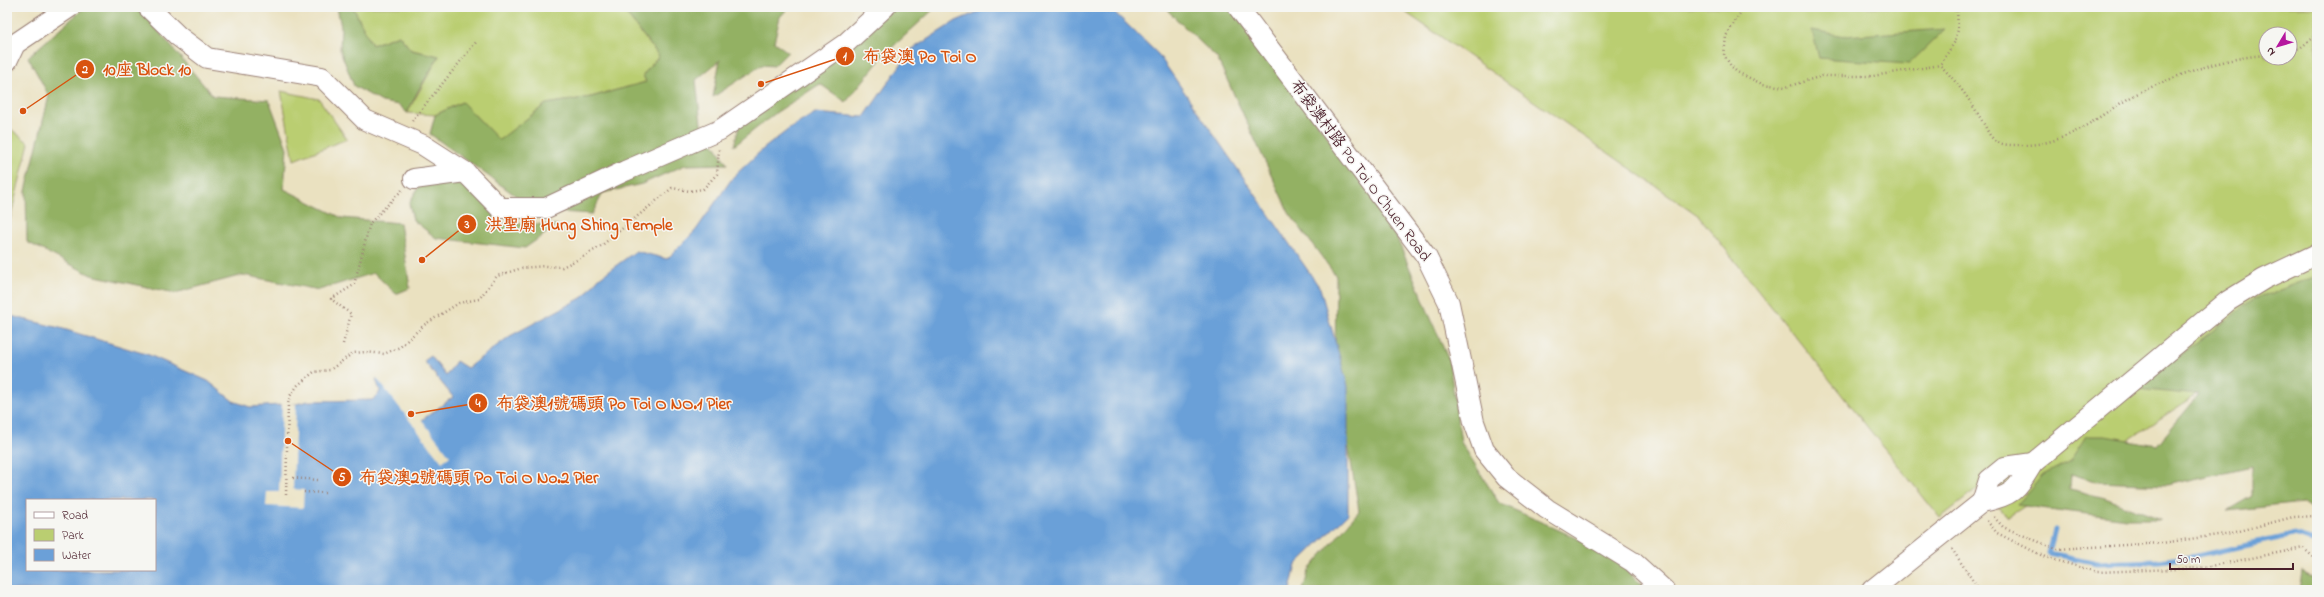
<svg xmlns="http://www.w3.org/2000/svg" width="2324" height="597" viewBox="0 0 2324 597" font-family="'Indie Flower','LXGW WenKai TC',sans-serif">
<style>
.green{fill:#bace71;stroke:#82764e;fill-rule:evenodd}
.forest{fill:#93b163;stroke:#6e6847}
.water{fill:#6ba0d8;stroke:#5a6082;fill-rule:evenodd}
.pier{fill:#eae1c0}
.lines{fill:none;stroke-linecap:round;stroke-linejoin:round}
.stream{stroke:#6ba0d8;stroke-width:5}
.minor-casing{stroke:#9a8076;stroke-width:22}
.path{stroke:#9a8076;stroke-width:2.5;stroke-dasharray:1 3;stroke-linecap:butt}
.minor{stroke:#fff;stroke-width:20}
.labels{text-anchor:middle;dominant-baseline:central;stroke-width:3;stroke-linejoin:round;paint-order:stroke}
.street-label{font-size:16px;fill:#4a1f2b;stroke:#f6f6f2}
.leader{fill:none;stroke:#d8530f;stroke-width:1.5}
.callout-dot{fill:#d8530f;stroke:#f6f6f2;stroke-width:1.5}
.mark-label{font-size:12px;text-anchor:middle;font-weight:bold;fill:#fff}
.callout-label{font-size:17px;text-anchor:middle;font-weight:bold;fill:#d8530f;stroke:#f6f6f2;stroke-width:3;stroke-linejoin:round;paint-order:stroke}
</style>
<rect width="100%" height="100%" fill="#f6f6f2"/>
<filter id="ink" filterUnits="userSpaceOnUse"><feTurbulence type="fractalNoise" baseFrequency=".025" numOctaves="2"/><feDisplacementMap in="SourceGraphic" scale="8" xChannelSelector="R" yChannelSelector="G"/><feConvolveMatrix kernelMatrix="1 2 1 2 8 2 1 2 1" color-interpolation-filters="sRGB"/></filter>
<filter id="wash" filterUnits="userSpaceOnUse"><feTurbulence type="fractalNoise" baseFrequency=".012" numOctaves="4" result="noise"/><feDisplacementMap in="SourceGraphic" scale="16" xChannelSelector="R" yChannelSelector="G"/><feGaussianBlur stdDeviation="0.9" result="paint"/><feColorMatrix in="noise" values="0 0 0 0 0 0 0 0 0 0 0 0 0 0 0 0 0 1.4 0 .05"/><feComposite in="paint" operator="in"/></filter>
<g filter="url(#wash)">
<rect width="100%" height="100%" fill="#eae1c0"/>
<g class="green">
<polygon points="353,7 621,7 659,56 643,75 646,82 591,97 546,104 499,141 462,102 435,115 407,113 439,56 411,50 399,35 372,45"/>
<path d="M1398 7H2317V317L2008 517 1980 487 1940 518 1699 216ZM2266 34H2290V58H2266Z"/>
<polygon points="281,91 319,99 347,139 294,160"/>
<polygon points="7,126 29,143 7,231"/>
</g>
<g class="forest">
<polygon points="85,7 138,7 213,96 269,100 287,148 284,189 342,218 400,223 410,288 396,294 374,273 319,290 243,275 175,293 91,275 27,242 26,191 49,96 28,57"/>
<polygon points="337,7 353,7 372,45 399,35 411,50 439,56 418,91 407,113 399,105 382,102 354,86 340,50 341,27"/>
<polygon points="621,7 789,7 780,17 774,42 788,52 774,66 762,65 713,97 720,60 696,80 701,124 727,164 685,165 642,184 603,193 592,214 560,212 523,201 430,134 435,115 462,102 499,140 546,104 591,97 646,82 643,75 659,56"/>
<polygon points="887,7 936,7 884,55 846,102 820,84 777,112 734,146 739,127"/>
<polygon points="1168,7 1230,7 1388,217 1449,361 1461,442 1499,503 1605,551 1648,590 1303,590 1309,570 1359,511 1335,365 1336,276 1289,213 1217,58 1169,12"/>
<polygon points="1945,29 1909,64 1819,58 1812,30 1845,36"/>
<polygon points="449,180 477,192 500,223 558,225 525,248 436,238 413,220 409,203 420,185"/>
<polygon points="2317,276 2317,513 2303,503 2226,511 2252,496 2252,466 2167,485 2098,482 2071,474 2070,489 2105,498 2161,519 2127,519 2017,505 2043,475 2070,461 2086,436 2105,436 2157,445 2199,395 2136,389 2253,300"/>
<polygon points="2302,571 2317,579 2317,590 2299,590"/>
</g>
<path class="water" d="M989 7H1109L1158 54 1320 288 1348 386V514L1296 565 1290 590H7V315L60 328 149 355 208 381 233 401 250 407 296 404 308 401 372 400 378 395 380 391 376 380 379 372 418 423 453 397 424 361 431 356 446 376 456 361 467 368 510 336 583 297 599 278 636 251 667 259 696 230 733 177 763 149 789 129 815 113 864 117 911 50 956 21ZM27 500H155V570H27Z"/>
<g class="pier">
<polygon points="377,371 380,371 418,420 421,419 450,456 442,462 375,376"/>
<polygon points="282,404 296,404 293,489 304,490 303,508 266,506 267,492 279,492"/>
</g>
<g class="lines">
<polyline class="stream" points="2055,530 2049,553 2098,563 2158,561 2198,556 2293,535 2317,542"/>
</g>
</g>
<g filter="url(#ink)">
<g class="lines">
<g class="minor-casing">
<g id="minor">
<polyline points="148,7 178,36 207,58 322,77 365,120 423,145 465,172 500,208 546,208 625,171 720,130 845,44 885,7"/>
<polyline points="1238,7 1426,256 1449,303 1474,422 1484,450 1506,477 1547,509 1633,562 1664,590"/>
<polyline points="7,61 15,44 70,7"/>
<polyline points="414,179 465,172"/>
<polyline points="1982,502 1989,480 2005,467 2033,463"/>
<path d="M1872 590 1982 502C2014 496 2017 489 2033 463L2228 301 2264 279 2317 254"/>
</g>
</g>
<g class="path">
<polyline points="1744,7 1726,36 1724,55 1731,66 1737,72 1762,84 1786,87 1822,76 1873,76 1940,65"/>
<polyline points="1953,7 1956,12"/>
<path d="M1957 7 1958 30 1954 43 1940 65C1959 84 1972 103 1985 126 1988 132 1991 139 1998 142 2005 146 2014 145 2022 145 2076 145 2102 109 2147 89 2185 72 2224 58 2266 55"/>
<polyline points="2290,51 2300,48 2317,35"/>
<polyline points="412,121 477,41"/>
<polyline points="343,344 351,314 331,299 354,285 370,223 402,190"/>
<polyline points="293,478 318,480"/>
<polyline points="304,492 326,493"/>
<polyline points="286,495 288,404 290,396 298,385 314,372 330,370 353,353 366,352 384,354 400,347 424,325 459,303 479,299 497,276 522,268 545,266 562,267 581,258 601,246 672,188 690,191 703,189 717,174 719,149"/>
<polyline points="1994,517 2003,527 2056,549 2162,543 2232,533 2293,517 2317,516"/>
<polyline points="1987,521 1997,533 2045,557 2097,572 2200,568 2303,548 2317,560"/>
<polyline points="1952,549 1979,590"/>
</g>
<use href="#minor" class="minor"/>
</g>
</g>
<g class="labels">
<g class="street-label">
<text transform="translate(1360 171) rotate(53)">布袋澳村路 Po Toi O Chuen Road</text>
</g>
</g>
<path class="leader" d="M761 84L845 56M23 111L85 69M422 260L467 224M411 414L478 403M288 441L342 477"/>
<g class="callout-dot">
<circle cx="761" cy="84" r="4"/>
<circle cx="23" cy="111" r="4"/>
<circle cx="422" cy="260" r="4"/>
<circle cx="411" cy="414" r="4"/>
<circle cx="288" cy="441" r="4"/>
<circle cx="845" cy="56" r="10"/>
<circle cx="85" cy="69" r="10"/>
<circle cx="467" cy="224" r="10"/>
<circle cx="478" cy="403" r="10"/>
<circle cx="342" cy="477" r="10"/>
</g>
<g class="mark-label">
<text x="845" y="60">1</text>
<text x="85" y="73">2</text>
<text x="467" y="228">3</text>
<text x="478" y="407">4</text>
<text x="342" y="481">5</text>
</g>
<g class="callout-label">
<text x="920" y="62">布袋澳 Po Toi O</text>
<text x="147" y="75">10座 Block 10</text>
<text x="579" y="230">洪聖廟 Hung Shing Temple</text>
<text x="614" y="409">布袋澳1號碼頭 Po Toi O NO.1 Pier</text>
<text x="479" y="483">布袋澳2號碼頭 Po Toi O No.2 Pier</text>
</g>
<rect width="2324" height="597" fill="none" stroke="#f6f6f2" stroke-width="24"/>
<rect x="26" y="499" width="130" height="72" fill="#f6f6f2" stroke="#b1a0a2"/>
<rect x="34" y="512" width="20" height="6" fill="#ffffff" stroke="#b1a0a2"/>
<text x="62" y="519" font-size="12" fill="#4a1f2b">Road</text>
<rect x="34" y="529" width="20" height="12" fill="#bace71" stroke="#b1a0a2"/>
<text x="62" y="539" font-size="12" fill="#4a1f2b">Park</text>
<rect x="34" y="549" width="20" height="12" fill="#6ba0d8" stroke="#b1a0a2"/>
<text x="62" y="559" font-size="12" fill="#4a1f2b">Water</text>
<g transform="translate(2278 46) rotate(232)"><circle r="19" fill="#f6f6f2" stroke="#b1a0a2"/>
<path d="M0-3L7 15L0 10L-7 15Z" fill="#b5179e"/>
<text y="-6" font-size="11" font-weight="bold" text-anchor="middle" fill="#4a1f2b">N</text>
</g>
<path d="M2170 563v6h123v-6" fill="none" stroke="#4a1f2b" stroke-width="2"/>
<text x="2176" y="563" font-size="12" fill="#4a1f2b" stroke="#f6f6f2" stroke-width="3" paint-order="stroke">50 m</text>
</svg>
